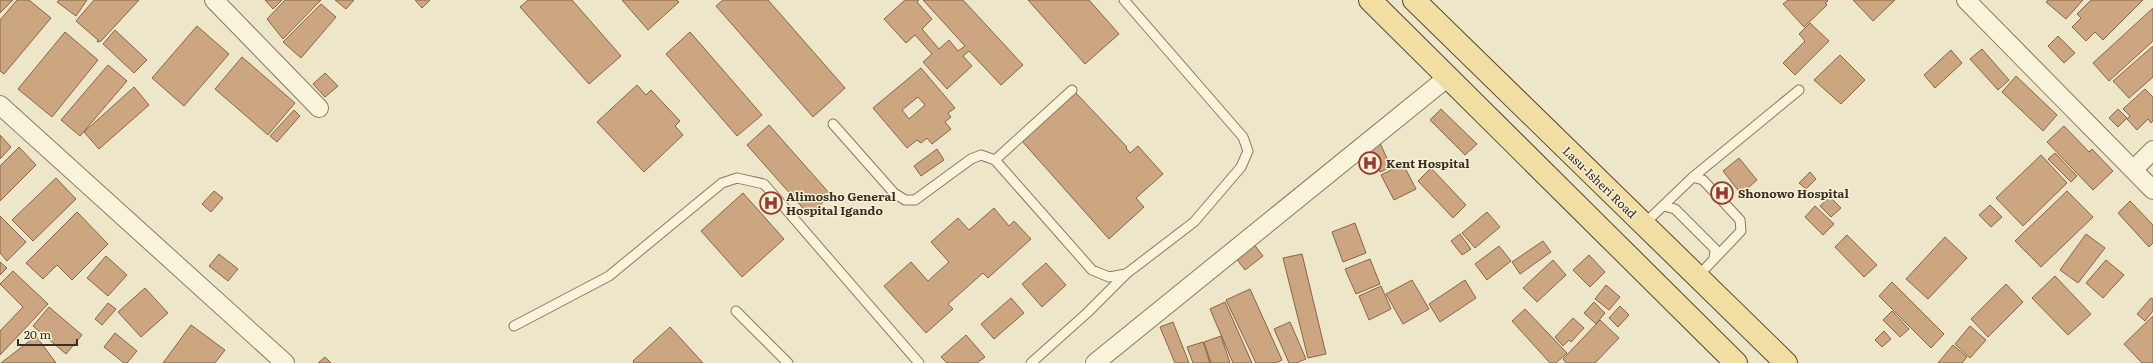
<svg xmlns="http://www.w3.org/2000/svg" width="2153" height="363" viewBox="0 0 2153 363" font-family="Literata,serif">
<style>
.building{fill:#cba680;stroke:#896544;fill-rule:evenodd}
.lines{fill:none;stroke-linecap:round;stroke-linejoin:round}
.lane-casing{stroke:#8b795e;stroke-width:11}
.street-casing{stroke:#8b795e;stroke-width:20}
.primary-casing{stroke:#594731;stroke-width:24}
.lane{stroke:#f9f3dc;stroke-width:9}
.street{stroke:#f9f3dc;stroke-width:18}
.primary{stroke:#f0dea3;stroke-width:22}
.labels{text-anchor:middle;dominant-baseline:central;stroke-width:3;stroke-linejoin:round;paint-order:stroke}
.poi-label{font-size:12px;font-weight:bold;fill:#3b3021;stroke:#f6f0d9;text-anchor:start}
.street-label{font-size:12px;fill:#3b3021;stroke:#f6f0d9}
</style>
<rect width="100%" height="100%" fill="#eee6c9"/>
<g class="building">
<polygon points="0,0 13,0 0,13"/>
<polygon points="17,0 29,0 51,18 4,74 0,71 0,20"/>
<polygon points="59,0 87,0 76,16 57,2"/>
<polygon points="94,0 139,0 101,41 97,42 98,40 76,21"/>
<polygon points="265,0 282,0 273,9"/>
<polygon points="285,0 321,0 283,39 267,19"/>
<polygon points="335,0 354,0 346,9"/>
<polygon points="415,0 430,0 422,8"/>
<polygon points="528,0 572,0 621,56 589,84 520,7"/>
<polygon points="622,0 677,0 679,2 648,30"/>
<polygon points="723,0 768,0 845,88 813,117 716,6"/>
<polygon points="905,0 919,0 917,2 932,19 922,29 939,49 949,40 958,51 965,46 923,0 963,0 1023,65 1001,85 969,51 963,56 972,66 947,89 923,62 932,54 915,35 906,43 884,19"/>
<polygon points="1028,0 1089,0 1119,34 1085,64"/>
<polygon points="1788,0 1827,0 1828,1 1825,3 1827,5 1804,27 1783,4"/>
<polygon points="1853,0 1895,0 1873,21"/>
<polygon points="2048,0 2083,0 2066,19 2046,2"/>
<polygon points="2091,0 2143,0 2103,40 2095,32 2086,41 2072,27 2081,18 2077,14"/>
<polygon points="321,4 336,17 301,58 283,42"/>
<polygon points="2153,8 2153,41 2109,81 2093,63"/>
<polygon points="1810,23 1829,41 1795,75 1783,63 1805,41 1799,34"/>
<polygon points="197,26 229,54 184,106 152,78"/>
<polygon points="115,30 147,60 134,73 103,44"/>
<polygon points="65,32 98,60 52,117 18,89"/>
<polygon points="690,32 762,115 737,136 666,54"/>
<polygon points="2058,36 2075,53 2064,63 2048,46"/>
<polygon points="2153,46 2153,77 2129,98 2113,81"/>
<polygon points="1982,49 2009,80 1998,90 1970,59"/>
<polygon points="1951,50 1962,63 1935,88 1924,75"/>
<polygon points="1840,55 1865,80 1841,104 1814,80"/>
<polygon points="242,57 295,103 268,135 215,89"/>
<polygon points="108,65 127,81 80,136 61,120"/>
<path d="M921 68 955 108 948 113 951 117 945 122 951 129 932 144 927 138 921 143 917 140 907 148 873 108ZM918 97 925 105 909 119 902 110Z"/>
<polygon points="325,73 338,86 325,97 313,84"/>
<polygon points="2016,76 2057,115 2043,131 2002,92"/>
<polygon points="637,85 646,95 651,90 680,121 675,126 683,135 644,172 597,122"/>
<polygon points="134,87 149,105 99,149 84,132"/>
<polygon points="2145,89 2153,97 2153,121 2151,123 2148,119 2137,130 2127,119 2130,116 2123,109"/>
<polygon points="1075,92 1127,147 1126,148 1130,153 1138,146 1163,174 1136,198 1144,207 1109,239 1021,140"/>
<polygon points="1441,109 1477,144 1465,155 1430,120"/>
<polygon points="2118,109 2127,118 2118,127 2109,118"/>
<polygon points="294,110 300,116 277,142 270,136"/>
<polygon points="769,125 831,195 809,215 747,145"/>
<polygon points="2064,126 2089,152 2092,149 2113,171 2093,190 2047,142"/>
<polygon points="0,135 11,147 0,159"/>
<polygon points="1380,143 1391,167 1380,172 1369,148"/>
<polygon points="19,147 36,165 0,201 0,166"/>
<polygon points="937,149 944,160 921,176 914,166"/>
<polygon points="2055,153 2077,176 2071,182 2048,159"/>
<polygon points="2041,155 2067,183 2023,226 1996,198"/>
<polygon points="1739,158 1757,180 1741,194 1723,171"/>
<polygon points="1403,164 1416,189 1394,200 1381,175"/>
<polygon points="1431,168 1466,205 1453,218 1418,181"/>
<polygon points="1810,172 1816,179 1806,189 1799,183"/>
<polygon points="56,178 76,199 33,241 12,220"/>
<polygon points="214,191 223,198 211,212 202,204"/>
<polygon points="2067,191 2093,217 2041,267 2015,241"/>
<polygon points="743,193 784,239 742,277 701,231"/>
<polygon points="1830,197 1841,208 1831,217 1820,206"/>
<polygon points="2130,201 2153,225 2153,243 2149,247 2118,213"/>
<polygon points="1990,205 2002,217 1991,227 1979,215"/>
<polygon points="1815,206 1834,224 1823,235 1805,217"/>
<polygon points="994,208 1009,226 1014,221 1031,239 988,278 983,273 948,304 953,309 926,333 884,286 911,262 928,281 949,262 931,242 958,218 969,230"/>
<polygon points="77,212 108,244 72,280 57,265 43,279 26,263"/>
<polygon points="1487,212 1500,227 1475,248 1462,233"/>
<polygon points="0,216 26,242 7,261 0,253"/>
<polygon points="1355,223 1366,253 1343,262 1332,232"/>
<polygon points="1460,234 1471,249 1462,255 1451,241"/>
<polygon points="2086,234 2105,248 2078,283 2060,270"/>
<polygon points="1847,235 1877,265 1864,277 1835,247"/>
<polygon points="1945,237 1967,258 1928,299 1906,279"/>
<polygon points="1543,241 1551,252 1520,274 1512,262"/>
<polygon points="1253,243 1263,256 1245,270 1235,257"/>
<polygon points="1499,246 1511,261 1487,280 1475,264"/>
<polygon points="219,254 238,269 228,281 209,266"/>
<polygon points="1302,254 1326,354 1308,358 1283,258"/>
<polygon points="1589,255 1605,272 1590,287 1573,270"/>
<polygon points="106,256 127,275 108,296 87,278"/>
<polygon points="1370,259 1380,284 1356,294 1345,269"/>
<polygon points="1553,260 1566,275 1537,302 1523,288"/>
<polygon points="2106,260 2124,275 2103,298 2086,283"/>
<polygon points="0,262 7,268 0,275"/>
<polygon points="1046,263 1066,285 1042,307 1022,284"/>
<polygon points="13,271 48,304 0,355 0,331 23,307 0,284"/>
<polygon points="2055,276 2091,314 2068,335 2032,298"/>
<polygon points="1412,280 1429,309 1403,324 1386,294"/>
<polygon points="1465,280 1476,298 1440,322 1429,304"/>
<polygon points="1892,282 1944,334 1931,348 1879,296"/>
<polygon points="2006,284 2023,302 1988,337 1971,319"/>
<polygon points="1606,285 1620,297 1609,310 1595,299"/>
<polygon points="1381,286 1391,309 1369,320 1359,296"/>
<polygon points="145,288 168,313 141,337 118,312"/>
<polygon points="1250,289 1282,360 1276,363 1256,363 1226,300"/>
<polygon points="1011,298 1024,313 994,339 981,324"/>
<polygon points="2151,298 2153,299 2153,311 2145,321 2137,314"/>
<polygon points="1225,302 1252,363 1233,363 1210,309"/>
<polygon points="1594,302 1605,313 1596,324 1584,313"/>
<polygon points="108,303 116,309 102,325 95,319"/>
<polygon points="1620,306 1629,315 1618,327 1609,318"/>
<polygon points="49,307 82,335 66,354 33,326"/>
<polygon points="1525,309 1567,353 1556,363 1550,363 1512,321"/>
<polygon points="1892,311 1909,329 1900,337 1883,320"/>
<polygon points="2153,316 2153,363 2142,363 2124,344"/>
<polygon points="1573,318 1584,328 1571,342 1569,340 1563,346 1555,337"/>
<polygon points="1600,320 1619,338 1595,363 1566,363 1563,359"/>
<polygon points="1173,322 1189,363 1175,363 1160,327"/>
<polygon points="1290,322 1306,359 1296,363 1289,363 1274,329"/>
<polygon points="191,325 225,350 215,363 163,363"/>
<polygon points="1970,326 1986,340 1970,358 1955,344"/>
<polygon points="670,327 703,363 634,363 633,361"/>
<polygon points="1884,331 1891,339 1882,347 1875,340"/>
<polygon points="115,333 137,351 127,363 124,363 104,347"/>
<polygon points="966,335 985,357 977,363 947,363 941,357"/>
<polygon points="36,336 56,363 1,363"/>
<polygon points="1221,336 1230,363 1211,363 1204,342"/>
<polygon points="1203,342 1210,363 1193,363 1187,347"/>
<polygon points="1953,345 1967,357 1962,363 1938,363"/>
<polygon points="325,357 331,363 318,363"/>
</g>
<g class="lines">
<g class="lane-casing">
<g id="lane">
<polyline points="833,124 894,193 905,200 915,200 971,159 981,155 995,160 1092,270 1109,277 1126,274 1194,222 1241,167 1248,151 1243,137 1124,0"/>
<polyline points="995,160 1072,90"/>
<polyline points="1693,177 1799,90"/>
<polyline points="1664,206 1675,209 1715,249 1714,259"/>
<polyline points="1644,224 1693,177 1703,180 1740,220 1741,231 1698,276"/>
<polyline points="736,311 788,363"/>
<polyline points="514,326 609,276 722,183 737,178 764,184 919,363"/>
<polyline points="1031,363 1087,313 1126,274"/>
</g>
</g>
<g class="street-casing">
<g id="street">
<polyline points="214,0 319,108"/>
<polyline points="1966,0 2153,190"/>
<polyline points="0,105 285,363"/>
<polyline points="2134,169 2153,150"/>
<polyline points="1095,363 1448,77"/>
</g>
</g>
<g class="primary-casing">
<g id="primary">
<polyline points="1370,0 1736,363"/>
<polyline points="1414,0 1786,363"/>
</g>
</g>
<use href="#lane" class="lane"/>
<use href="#street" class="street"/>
<use href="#primary" class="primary"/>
</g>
<defs>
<g id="hospital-ring" transform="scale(1.15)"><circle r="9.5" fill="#f6f0d9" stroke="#99372e" stroke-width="1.5"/><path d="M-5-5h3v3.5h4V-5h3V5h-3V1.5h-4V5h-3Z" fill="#99372e"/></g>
</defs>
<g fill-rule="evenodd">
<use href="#hospital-ring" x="1370" y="163"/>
<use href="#hospital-ring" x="1722" y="193"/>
<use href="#hospital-ring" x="771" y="203"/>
</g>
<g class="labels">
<g class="poi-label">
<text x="1386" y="163">Kent Hospital</text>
<text x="1738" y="193">Shonowo Hospital</text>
<text x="786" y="196">Alimosho General<tspan x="786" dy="14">Hospital Igando</tspan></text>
</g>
<g class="street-label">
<text transform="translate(1600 182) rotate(44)">Lasu-Isheri Road</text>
</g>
</g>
<path d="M18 339v6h59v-6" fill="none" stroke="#3b3021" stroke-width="2"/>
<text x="24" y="339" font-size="12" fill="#3b3021" stroke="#f6f0d9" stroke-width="3" paint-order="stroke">20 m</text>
</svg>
